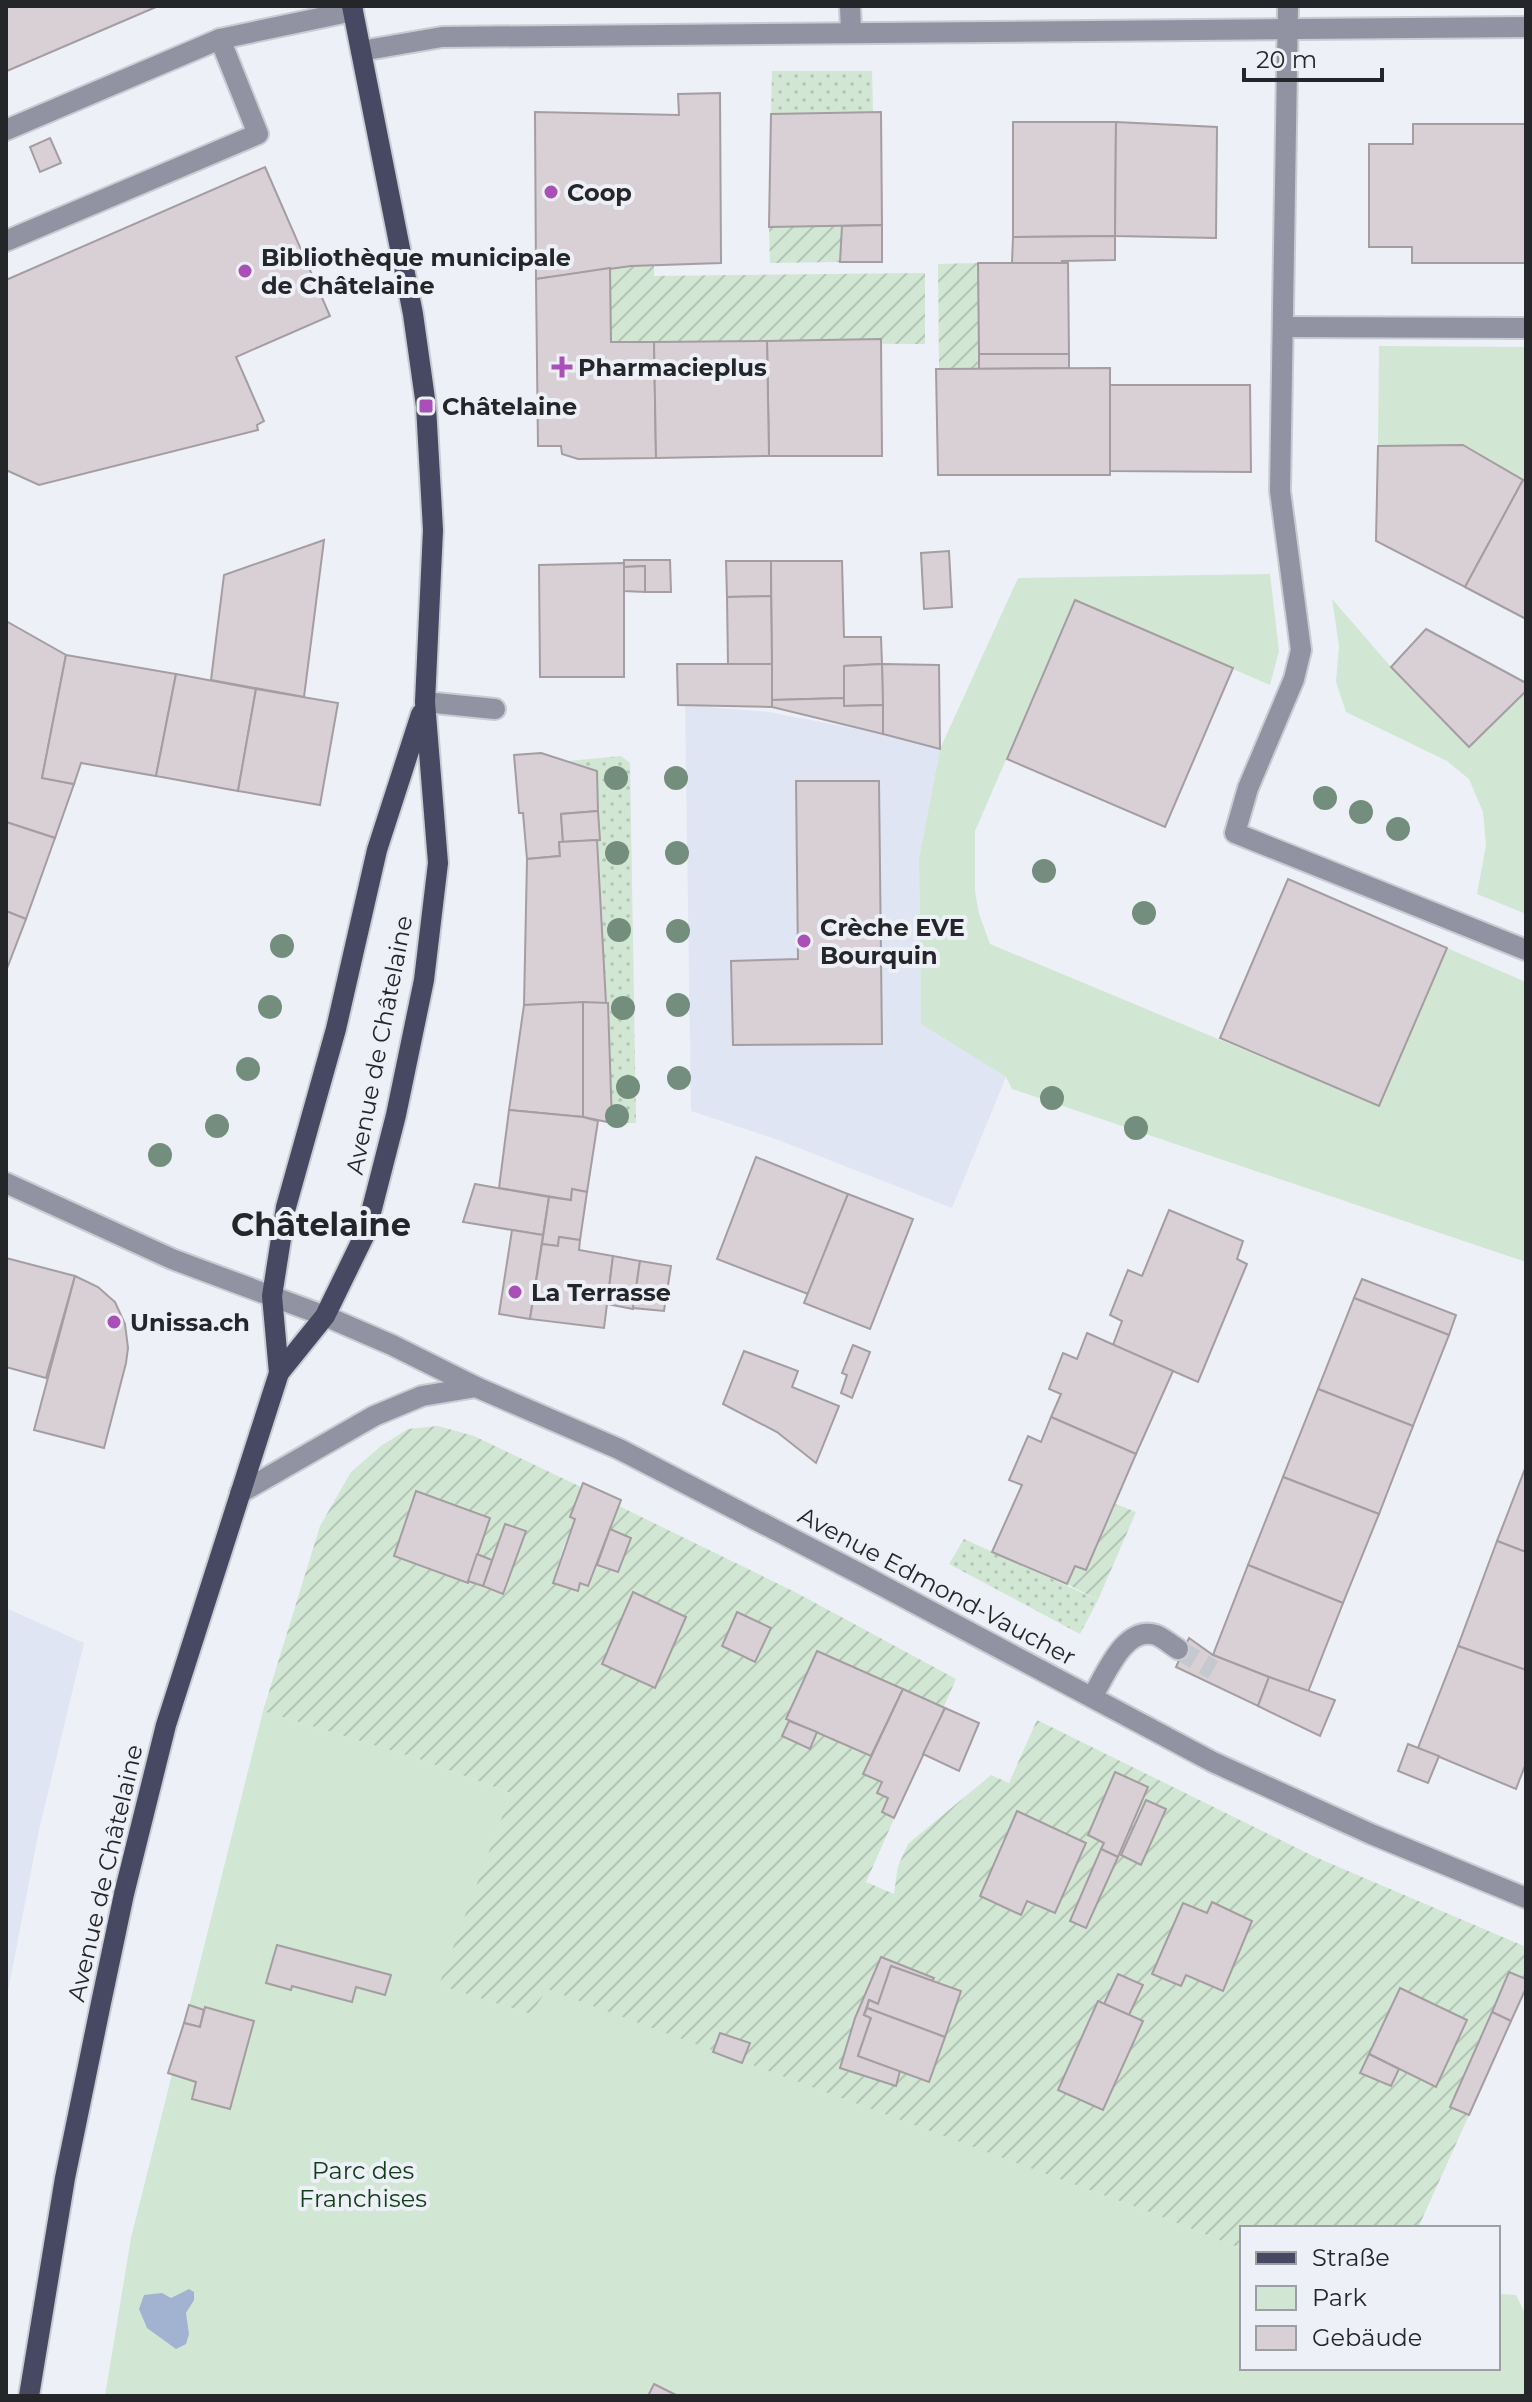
<svg xmlns="http://www.w3.org/2000/svg" width="1532" height="2402" viewBox="0 0 1532 2402" font-family="Montserrat,sans-serif">
<style>
.built{fill:#e0e5f4}
.grass{fill:url(#grass-dots)}
.park{fill:#d1e6d3}
.garden{fill:url(#garden-furrows)}
.water{fill:#a2b3d1}
.building{fill:#d8d0d4;stroke:#a49da1;stroke-width:2}
.lines{fill:none;stroke-linecap:round;stroke-linejoin:round}
.minor-tunnel{stroke:#c5c8ce;stroke-width:20;stroke-dasharray:20 10;stroke-linecap:butt}
.minor-casing{stroke:#c9ccd2;stroke-width:24}
.major-casing{stroke:#c9ccd2;stroke-width:24}
.minor{stroke:#9193a2;stroke-width:20}
.major{stroke:#464961;stroke-width:20}
.tree{fill:#748e7d}
.poi-dot{fill:#aa4eb8;stroke:#edf0f7;stroke-width:3}
.labels{text-anchor:middle;dominant-baseline:central;stroke-width:8;stroke-linejoin:round;paint-order:stroke}
.poi-label{font-size:24px;font-weight:bold;fill:#252629;stroke:#edf0f7;text-anchor:start}
.street-label{font-size:24px;fill:#252629;stroke:#edf0f7}
.park-label{font-size:24px;fill:#113d1a;stroke:#edf0f7}
.district-label{font-size:32px;font-weight:bold;fill:#252629;stroke:#edf0f7}
</style>
<defs>
<pattern id="grass-dots" width="8" height="8" patternUnits="userSpaceOnUse" patternTransform="scale(2)"><rect width="8" height="8" fill="#d1e6d3"/><path d="M2 2h.1M6 6h.1" fill="none" stroke="#b3c5b5" stroke-width="1.8" stroke-linecap="round"/></pattern>
<pattern id="garden-furrows" width="10" height="10" patternUnits="userSpaceOnUse" patternTransform="scale(2)"><rect width="10" height="10" fill="#d1e6d3"/><path d="M-1 1l2-2M0 10L10 0M9 11l2-2" fill="none" stroke="#b3c5b5"/></pattern>
</defs>
<rect width="100%" height="100%" fill="#edf0f7"/>
<g class="built">
<polygon points="685,705 769,712 883,734 940,749 919,858 921,1024 1006,1077 952,1208 781,1141 691,1111"/>
<polygon points="6,1608 84,1643 39,1830 6,2002"/>
</g>
<g class="grass">
<polygon points="772,71 872,71 873,113 771,114"/>
<polygon points="621,756 630,763 636,1123 612,1123 608,1003 606,1003 597,840 600,839 597,771 568,761"/>
<polygon points="964,1539 1098,1600 1080,1634 949,1564"/>
</g>
<g class="park">
<polygon points="1379,346 1526,347 1526,481 1463,445 1378,446"/>
<polygon points="1270,574 1279,651 1270,685 1075,601 975,831 975,891 979,914 990,944 1379,1106 1447,948 1526,982 1526,1262 1012,1089 1006,1077 921,1024 919,858 940,749 1018,578"/>
<polygon points="1332,599 1391,667 1469,747 1526,691 1526,914 1477,894 1486,845 1483,812 1469,779 1447,761 1346,712 1336,682 1339,646"/>
<polygon points="263,1711 419,1759 511,1793 440,1985 531,2014 546,1988 1152,2213 1242,2249 1242,2368 1498,2368 1498,2294 1516,2295 1526,2315 1526,2396 105,2396 131,2238"/>
</g>
<g class="garden">
<polygon points="842,226 840,262 770,263 769,227"/>
<polygon points="978,263 979,369 939,369 938,264"/>
<polygon points="654,265 654,276 925,273 925,344 611,342 610,268"/>
<polygon points="438,1426 474,1436 581,1487 571,1517 575,1519 563,1548 553,1583 577,1591 580,1583 588,1585 619,1506 795,1592 956,1679 866,1882 894,1894 898,1866 908,1844 991,1775 1009,1783 1037,1720 1313,1856 1526,1947 1526,1989 1418,2228 1242,2228 1242,2249 1152,2213 547,1989 531,2014 439,1985 511,1793 419,1759 263,1711 320,1526 351,1472 381,1446 408,1429"/>
<polygon points="1116,1504 1136,1512 1098,1600 1067,1584 1075,1566 1086,1570"/>
</g>
<polygon class="water" points="189,2289 194,2292 194,2300 186,2313 189,2334 186,2344 176,2349 147,2328 139,2309 144,2295 162,2293 171,2298"/>
<g class="building">
<polygon points="6,6 156,6 156,7 7,71"/>
<polygon points="720,93 721,263 631,266 536,279 535,112 679,115 678,94"/>
<polygon points="881,112 882,225 769,227 771,114"/>
<polygon points="1013,122 1116,122 1115,236 1013,237"/>
<polygon points="1116,122 1217,127 1216,238 1115,236"/>
<polygon points="1413,124 1526,124 1526,263 1412,263 1412,247 1369,247 1369,144 1413,144"/>
<polygon points="50,138 61,163 40,172 30,147"/>
<polygon points="265,167 330,316 236,357 264,421 257,425 258,430 39,485 6,470 6,280"/>
<polygon points="882,225 882,262 840,262 842,226"/>
<polygon points="1115,236 1115,260 1062,261 1062,263 1012,263 1013,237"/>
<polygon points="978,263 1068,263 1069,354 979,354"/>
<polygon points="610,268 611,342 654,342 656,458 578,459 562,454 561,446 538,446 536,279"/>
<polygon points="881,339 882,456 769,456 767,341"/>
<polygon points="767,341 769,456 656,458 654,342"/>
<polygon points="979,354 1069,354 1069,368 979,369"/>
<polygon points="1110,368 1110,475 938,475 936,369"/>
<polygon points="1110,385 1250,385 1251,472 1110,471"/>
<polygon points="1463,445 1523,480 1465,587 1376,541 1378,446"/>
<polygon points="1523,480 1526,481 1526,619 1465,587"/>
<polygon points="324,540 304,697 211,680 224,575"/>
<polygon points="949,551 952,607 924,609 921,553"/>
<polygon points="624,560 670,560 671,592 645,592 645,566 624,567"/>
<polygon points="726,561 771,561 771,596 727,597"/>
<polygon points="771,561 842,561 844,637 881,637 882,664 844,666 844,698 772,700"/>
<polygon points="624,563 624,677 540,677 539,565"/>
<polygon points="645,566 645,592 624,591 624,567"/>
<polygon points="771,596 772,664 728,665 727,597"/>
<polygon points="1075,600 1233,668 1165,827 1007,759"/>
<polygon points="6,621 66,655 42,778 74,784 55,838 6,822"/>
<polygon points="1426,629 1526,683 1526,691 1469,747 1391,667"/>
<polygon points="66,655 176,674 156,776 81,763 74,784 42,778"/>
<polygon points="677,664 772,664 772,707 678,705"/>
<polygon points="882,664 939,665 940,749 883,734"/>
<polygon points="882,664 883,705 844,706 844,666"/>
<polygon points="176,674 256,689 238,791 156,776"/>
<polygon points="256,689 338,703 320,805 238,791"/>
<polygon points="844,698 844,706 883,705 883,734 772,707 772,700"/>
<polygon points="541,753 597,771 598,811 561,814 563,842 559,842 560,856 527,859 523,813 519,813 514,755"/>
<polygon points="796,781 879,781 882,1044 733,1045 731,961 798,959"/>
<polygon points="598,811 600,840 563,842 561,814"/>
<polygon points="6,822 55,838 26,919 6,911"/>
<polygon points="597,840 606,1003 524,1005 527,859 560,856 559,842"/>
<polygon points="1288,879 1447,948 1379,1106 1220,1038"/>
<polygon points="6,911 26,919 6,971"/>
<polygon points="583,1002 583,1117 509,1110 524,1005"/>
<polygon points="583,1002 608,1003 612,1123 583,1117"/>
<polygon points="509,1110 583,1117 598,1121 587,1192 572,1189 571,1200 499,1188"/>
<polygon points="756,1157 848,1194 808,1294 717,1259"/>
<polygon points="475,1184 549,1197 543,1235 463,1222"/>
<polygon points="572,1189 587,1192 580,1240 559,1237 558,1246 542,1244 549,1197 571,1200"/>
<polygon points="848,1194 913,1219 870,1329 804,1303"/>
<polygon points="1169,1210 1243,1241 1237,1259 1247,1264 1198,1382 1113,1345 1122,1321 1110,1315 1128,1270 1142,1276"/>
<polygon points="512,1230 543,1235 530,1319 499,1314"/>
<polygon points="559,1237 580,1240 579,1250 613,1256 604,1328 530,1319 542,1244 558,1246"/>
<polygon points="613,1256 640,1261 633,1309 607,1304"/>
<polygon points="6,1258 75,1276 46,1378 6,1367"/>
<polygon points="640,1261 671,1266 664,1311 633,1308"/>
<polygon points="75,1276 98,1287 115,1302 125,1324 128,1348 126,1363 104,1448 34,1430"/>
<polygon points="1362,1279 1456,1315 1449,1335 1354,1298"/>
<polygon points="1354,1298 1449,1335 1413,1426 1318,1389"/>
<polygon points="1087,1333 1173,1371 1136,1454 1051,1417 1061,1394 1049,1389 1063,1353 1077,1359"/>
<polygon points="853,1345 870,1352 852,1398 841,1393 847,1375 842,1373"/>
<polygon points="744,1351 798,1371 792,1387 839,1406 816,1463 777,1432 723,1404"/>
<polygon points="1318,1389 1413,1426 1379,1514 1283,1477"/>
<polygon points="1051,1417 1136,1454 1086,1570 1075,1566 1067,1584 992,1552 1022,1485 1009,1480 1028,1436 1041,1442"/>
<polygon points="1526,1466 1526,1552 1497,1541"/>
<polygon points="1283,1477 1379,1514 1343,1603 1248,1565"/>
<polygon points="583,1483 621,1500 588,1586 580,1583 578,1591 553,1583 575,1519 570,1517"/>
<polygon points="416,1491 490,1518 468,1583 394,1556"/>
<polygon points="505,1524 526,1531 503,1594 483,1586"/>
<polygon points="610,1529 631,1538 618,1572 597,1565"/>
<polygon points="1497,1541 1526,1552 1526,1670 1458,1646"/>
<polygon points="477,1554 492,1560 483,1586 468,1581"/>
<polygon points="1248,1565 1343,1603 1308,1692 1213,1655"/>
<polygon points="633,1592 686,1617 655,1688 602,1664"/>
<polygon points="737,1612 771,1628 755,1662 722,1646"/>
<polygon points="1189,1638 1213,1655 1269,1677 1258,1706 1176,1667"/>
<polygon points="1458,1646 1526,1670 1526,1763 1516,1789 1418,1748"/>
<polygon points="817,1651 903,1689 871,1756 786,1719"/>
<polygon points="1269,1677 1335,1700 1320,1736 1258,1706"/>
<polygon points="903,1689 945,1708 894,1818 882,1812 888,1798 877,1793 882,1782 863,1774"/>
<polygon points="945,1708 979,1723 959,1771 923,1754"/>
<polygon points="789,1721 817,1732 810,1749 782,1736"/>
<polygon points="1408,1744 1439,1756 1428,1783 1398,1771"/>
<polygon points="1115,1772 1148,1787 1118,1857 1101,1849 1104,1843 1088,1835"/>
<polygon points="1146,1800 1166,1809 1141,1865 1121,1855"/>
<polygon points="1017,1811 1086,1843 1055,1913 1027,1901 1021,1915 980,1896"/>
<polygon points="1101,1849 1118,1857 1086,1928 1070,1921"/>
<polygon points="1212,1902 1252,1921 1223,1991 1186,1975 1181,1986 1152,1974 1183,1903 1207,1913"/>
<polygon points="277,1945 391,1975 385,1995 356,1987 352,2002 292,1986 291,1990 266,1983"/>
<polygon points="881,1957 934,1978 932,1981 891,1966 878,2004 869,2000 864,2015 871,2018 858,2056 900,2071 896,2086 840,2068 855,2018"/>
<polygon points="891,1966 961,1991 945,2037 867,2008 869,2000 878,2004"/>
<polygon points="1509,1972 1526,1979 1526,1988 1511,2021 1492,2012"/>
<polygon points="1118,1974 1143,1985 1129,2015 1104,2004"/>
<polygon points="1400,1988 1467,2020 1436,2087 1369,2054"/>
<polygon points="1098,2001 1143,2021 1103,2110 1058,2090"/>
<polygon points="189,2005 204,2010 200,2027 184,2023"/>
<polygon points="205,2007 254,2021 230,2109 192,2099 196,2082 168,2073 184,2023 200,2027"/>
<polygon points="867,2008 945,2037 929,2082 858,2056 871,2018 864,2015"/>
<polygon points="1492,2012 1511,2021 1469,2115 1450,2107"/>
<polygon points="720,2033 750,2043 742,2063 713,2052"/>
<polygon points="1369,2054 1399,2069 1391,2086 1360,2073"/>
<polygon points="654,2384 678,2396 648,2396"/>
</g>
<g class="lines">
<polyline class="minor-tunnel" points="1178,1649 1213,1670"/>
<g class="minor-casing">
<g id="minor">
<polyline points="850,6 851,31"/>
<polyline points="1288,6 1280,491 1301,650 1294,679 1248,788 1235,833 1526,950"/>
<polyline points="220,39 353,11"/>
<polyline points="361,51 442,37 1526,27"/>
<polyline points="6,130 220,39 258,134 6,241"/>
<polyline points="1283,327 1526,328"/>
<polyline points="425,702 495,709"/>
<polyline points="6,1183 172,1259 325,1316 392,1345 476,1387 619,1449 866,1577 1213,1762 1371,1834 1526,1898"/>
<polyline points="240,1493 374,1416 422,1396 476,1387"/>
<path d="M1092 1697C1106 1675 1124 1625 1156 1635 1164 1638 1171 1645 1178 1649"/>
</g>
</g>
<g class="major-casing">
<g id="major">
<polyline points="279,1373 272,1296 286,1207 336,1029 377,850 421,714"/>
<polyline points="29,2396 65,2178 101,2003 124,1894 166,1725 279,1373 325,1316 366,1232 396,1115 424,980 438,863 425,702 433,530 426,406 413,314 352,6"/>
</g>
</g>
<use href="#minor" class="minor"/>
<use href="#major" class="major"/>
</g>
<g class="tree">
<circle cx="616" cy="778" r="12"/>
<circle cx="676" cy="778" r="12"/>
<circle cx="1325" cy="798" r="12"/>
<circle cx="1361" cy="812" r="12"/>
<circle cx="1398" cy="829" r="12"/>
<circle cx="617" cy="853" r="12"/>
<circle cx="677" cy="853" r="12"/>
<circle cx="1044" cy="871" r="12"/>
<circle cx="1144" cy="913" r="12"/>
<circle cx="619" cy="930" r="12"/>
<circle cx="678" cy="931" r="12"/>
<circle cx="282" cy="946" r="12"/>
<circle cx="678" cy="1005" r="12"/>
<circle cx="270" cy="1007" r="12"/>
<circle cx="623" cy="1008" r="12"/>
<circle cx="248" cy="1069" r="12"/>
<circle cx="679" cy="1078" r="12"/>
<circle cx="628" cy="1087" r="12"/>
<circle cx="1052" cy="1098" r="12"/>
<circle cx="617" cy="1116" r="12"/>
<circle cx="217" cy="1126" r="12"/>
<circle cx="1136" cy="1128" r="12"/>
<circle cx="160" cy="1155" r="12"/>
</g>
<g class="poi-dot">
<circle cx="551" cy="192" r="8"/>
<circle cx="245" cy="271" r="8"/>
<path d="M558 355h8v8h8v8h-8v8h-8v-8h-8v-8h8z"/>
<rect x="418" y="398" width="16" height="16" rx="4"/>
<circle cx="804" cy="941" r="8"/>
<circle cx="515" cy="1292" r="8"/>
<circle cx="114" cy="1322" r="8"/>
</g>
<g class="labels">
<g class="poi-label">
<text x="567" y="192">Coop</text>
<text x="261" y="257">Bibliothèque municipale<tspan x="261" dy="28">de Châtelaine</tspan></text>
<text x="578" y="367">Pharmacieplus</text>
<text x="442" y="406">Châtelaine</text>
<text x="820" y="927">Crèche EVE<tspan x="820" dy="28">Bourquin</tspan></text>
<text x="531" y="1292">La Terrasse</text>
<text x="130" y="1322">Unissa.ch</text>
</g>
<g class="street-label">
<text transform="translate(379 1045) rotate(-79)">Avenue de Châtelaine</text>
<text transform="translate(937 1586) rotate(28)">Avenue Edmond-Vaucher</text>
<text transform="translate(105 1873) rotate(-77)">Avenue de Châtelaine</text>
</g>
<g class="park-label">
<text x="363" y="2170">Parc des<tspan x="363" dy="28">Franchises</tspan></text>
</g>
<g class="district-label">
<text x="321" y="1224">Châtelaine</text>
</g>
</g>
<rect width="1532" height="2402" fill="none" stroke="#252629" stroke-width="16"/>
<rect x="1240" y="2226" width="260" height="144" fill="#edf0f7" stroke="#9d9fa5" stroke-width="2"/>
<rect x="1256" y="2252" width="40" height="12" fill="#464961" stroke="#9d9fa5" stroke-width="2"/>
<text x="1312" y="2266" font-size="24" fill="#252629">Straße</text>
<rect x="1256" y="2286" width="40" height="24" fill="#d1e6d3" stroke="#9d9fa5" stroke-width="2"/>
<text x="1312" y="2306" font-size="24" fill="#252629">Park</text>
<rect x="1256" y="2326" width="40" height="24" fill="#d8d0d4" stroke="#9d9fa5" stroke-width="2"/>
<text x="1312" y="2346" font-size="24" fill="#252629">Gebäude</text>
<path d="M1244 68v12h138v-12" fill="none" stroke="#252629" stroke-width="4"/>
<text x="1256" y="68" font-size="24" fill="#252629" stroke="#edf0f7" stroke-width="6" paint-order="stroke">20 m</text>
</svg>
